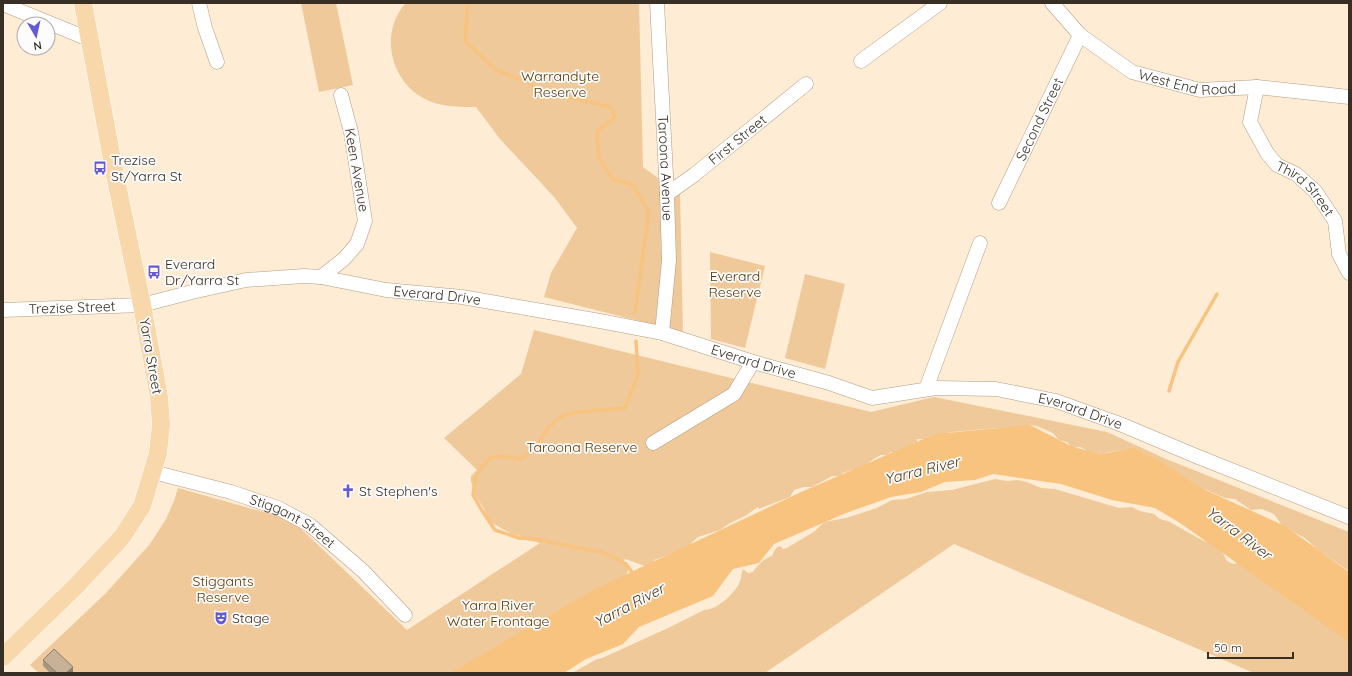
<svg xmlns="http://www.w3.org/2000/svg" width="1352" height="676" viewBox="0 0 1352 676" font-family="Quicksand,sans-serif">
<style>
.green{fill:#efc99a}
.water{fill:#f8c37f}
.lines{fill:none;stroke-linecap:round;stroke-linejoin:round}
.stream{stroke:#f8c37f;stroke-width:3.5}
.minor-casing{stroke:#b39d83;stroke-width:15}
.major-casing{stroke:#fff;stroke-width:19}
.minor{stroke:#fff;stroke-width:14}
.major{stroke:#f8d7aa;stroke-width:18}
.wall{fill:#ab9882}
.shaded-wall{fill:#8b7c6a}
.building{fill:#c7b197;stroke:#8b7c6a}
.labels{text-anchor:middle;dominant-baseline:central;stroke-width:3.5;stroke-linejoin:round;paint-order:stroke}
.park-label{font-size:14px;fill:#5a3800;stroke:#fcfcfc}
.street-label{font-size:14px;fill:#382f24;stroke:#fcfcfc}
.poi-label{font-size:14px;fill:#382f24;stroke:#fcfcfc;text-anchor:start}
.water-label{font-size:15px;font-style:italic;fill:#4e381b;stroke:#fcfcfc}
</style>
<rect width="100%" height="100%" fill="#feecd5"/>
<g class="green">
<polygon points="301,3 336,3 353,85 319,92"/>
<path d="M406 3H639L643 167 680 194 683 332 544 297 551 273 577 228 555 198 500 139 476 107C458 107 441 107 425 99 390 81 379 32 406 3Z"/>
<polygon points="710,252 765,266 745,348 711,339"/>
<polygon points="805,274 845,284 825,369 785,358"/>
<polygon points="534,330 871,412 934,397 1107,432 1166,459 1349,532 1349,571 1318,550 1305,538 1284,527 1281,524 1274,514 1262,509 1251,510 1235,499 1225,498 1204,489 1196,490 1126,450 1109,452 1103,454 1088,451 1080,447 1072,448 1067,442 1059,440 1053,433 1037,426 1030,425 1009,432 997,428 952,432 943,434 933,439 917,439 917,443 894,454 891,452 887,455 881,455 875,458 864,466 843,473 839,476 832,476 812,487 804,487 794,490 790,497 761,508 759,509 758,507 745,516 730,523 720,530 698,537 686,548 654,560 652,565 645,566 625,559 623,562 628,568 628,571 626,575 457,673 39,673 30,665 106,593 150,544 166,519 174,501 178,488 292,520 407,630 540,543 527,540 520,536 512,534 490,522 484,509 475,495 471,481 471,476 477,470 444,438 521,374"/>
<path d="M995 479 1007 481 1017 480 1027 482 1041 488 1055 489 1119 508 1132 507 1140 511 1154 514 1160 519 1170 522 1198 538 1220 548 1227 561 1233 564 1242 562 1349 627V673H1254L954 544 765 673H572L597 659 602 658 666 629 704 610C717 610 736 593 740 581 742 578 741 573 743 569L748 573 753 572C758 565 763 559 772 556 774 551 775 548 780 546L783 549 787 548 815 531 824 522 846 518 877 508 892 500 906 499 927 492 952 490Z"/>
</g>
<polygon class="water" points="1030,425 1073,447 1102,454 1133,448 1160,461 1199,487 1285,526 1349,572 1349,642 1180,523 1155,508 1112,500 1061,484 993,474 975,480 945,482 921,492 891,497 846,513 774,544 759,563 733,569 713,596 639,627 623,644 586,659 564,673 450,673 595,589 799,493 935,434"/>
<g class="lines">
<g class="stream">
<polyline points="468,3 465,41 496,70 530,83 543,96 567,97 611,107 615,117 597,132 599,158 613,179 633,185 649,212 635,312"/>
<polyline points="1169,391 1178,362 1217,294"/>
<polyline points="634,575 626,564 603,552 573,547 537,539 519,538 495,530 481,509 473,495 476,475 490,458 500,456 521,459 536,448 547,429 560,417 576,412 625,408 638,375 636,341"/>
</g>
<g class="minor-casing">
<g id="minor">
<polyline points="199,3 205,28 217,62"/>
<path id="s1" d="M657 3 667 194 669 260 662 333"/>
<path id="s2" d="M1052 3 1080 35 1132 72 1200 90 1257 87 1349 97"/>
<polyline points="3,4 91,40"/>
<polyline points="861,61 940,3"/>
<path id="s3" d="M1257 87 1250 122 1267 153 1277 165 1296 174 1315 191 1335 221 1339 254 1349 273"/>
<path id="s4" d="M667 194 694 175 806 84"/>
<path id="s5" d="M999 203 1080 35"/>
<polyline points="321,277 344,259 357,244 365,221 351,132 341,95"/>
<path id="s6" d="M3 310 142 305 192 292 246 280 304 276 321 277 386 290 462 297 600 321 662 333 753 362 829 383 872 398 936 388 996 389 1056 401 1120 424 1196 456 1349 517"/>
<polyline points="926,389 980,243"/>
<polyline points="653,443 734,394 753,362"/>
<path id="s7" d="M153 472 231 492 278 508 310 525 363 571 405 615"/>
</g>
</g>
<g class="major-casing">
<polyline id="major" points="3,657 77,585 122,537 142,506 158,453 161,424 159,397 142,305 114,170 83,3"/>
</g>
<use href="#minor" class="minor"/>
<use href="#major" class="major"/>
</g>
<polygon class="wall" points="43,660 73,673 50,673 43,666"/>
<polygon class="shaded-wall" points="73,667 73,673 66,673"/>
<polygon class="building" points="54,649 73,667 66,673 57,673 43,660"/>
<defs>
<g id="bus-bare" transform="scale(1.08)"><path d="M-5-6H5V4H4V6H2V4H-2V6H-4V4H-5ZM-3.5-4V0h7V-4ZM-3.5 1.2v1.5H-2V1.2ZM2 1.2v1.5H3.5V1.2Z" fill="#655ad3" stroke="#fcfcfc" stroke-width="2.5" paint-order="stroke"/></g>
<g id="church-bare" transform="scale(1.08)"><path d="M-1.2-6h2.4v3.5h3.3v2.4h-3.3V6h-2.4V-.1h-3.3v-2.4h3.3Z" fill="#655ad3" stroke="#fcfcfc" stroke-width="2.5" paint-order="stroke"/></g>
<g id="theatre-bare" transform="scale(1.08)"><path d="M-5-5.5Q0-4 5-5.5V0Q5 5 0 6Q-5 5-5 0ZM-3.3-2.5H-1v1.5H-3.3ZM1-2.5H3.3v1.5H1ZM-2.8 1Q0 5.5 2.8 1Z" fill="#655ad3" stroke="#fcfcfc" stroke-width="2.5" paint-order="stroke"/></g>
</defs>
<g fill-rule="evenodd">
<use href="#bus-bare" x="100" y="168"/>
<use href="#bus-bare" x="154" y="272"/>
<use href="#church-bare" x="348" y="491"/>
<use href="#theatre-bare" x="221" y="618"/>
</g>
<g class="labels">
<g class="park-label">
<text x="560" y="76">Warrandyte<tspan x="560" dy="16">Reserve</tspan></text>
<text x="735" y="276">Everard<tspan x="735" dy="16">Reserve</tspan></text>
<text x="582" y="447">Taroona Reserve</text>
<text x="223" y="581">Stiggants<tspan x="223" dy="16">Reserve</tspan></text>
<text x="498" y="605">Yarra River<tspan x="498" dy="16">Water Frontage</tspan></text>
</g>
<g class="street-label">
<text stroke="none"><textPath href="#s2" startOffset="163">West End Road</textPath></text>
<text stroke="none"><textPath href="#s5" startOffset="93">Second Street</textPath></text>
<text stroke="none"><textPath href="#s4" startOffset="89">First Street</textPath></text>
<text stroke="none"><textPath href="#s1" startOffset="165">Taroona Avenue</textPath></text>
<text transform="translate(357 170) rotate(80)">Keen Avenue</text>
<text stroke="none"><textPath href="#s3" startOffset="124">Third Street</textPath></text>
<text stroke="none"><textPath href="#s6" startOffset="439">Everard Drive</textPath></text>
<text stroke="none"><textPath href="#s6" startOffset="69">Trezise Street</textPath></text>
<text transform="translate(151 356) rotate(80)">Yarra Street</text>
<text stroke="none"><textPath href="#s6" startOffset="763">Everard Drive</textPath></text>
<text stroke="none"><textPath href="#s6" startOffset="1099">Everard Drive</textPath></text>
<text stroke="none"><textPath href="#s7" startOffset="149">Stiggant Street</textPath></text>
</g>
<g class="poi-label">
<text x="111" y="160">Trezise<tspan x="111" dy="16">St/Yarra St</tspan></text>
<text x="165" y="264">Everard<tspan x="165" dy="16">Dr/Yarra St</tspan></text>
<text x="359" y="491">St Stephen's</text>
<text x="232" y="618">Stage</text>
</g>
<g class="water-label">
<text transform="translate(922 470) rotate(-14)">Yarra River</text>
<text transform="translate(1239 533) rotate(37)">Yarra River</text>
<text transform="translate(629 605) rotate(-28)">Yarra River</text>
</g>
</g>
<rect width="1352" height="676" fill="none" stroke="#382f24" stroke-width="8"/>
<g transform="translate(36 36) rotate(171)"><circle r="19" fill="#fcfcfc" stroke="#aeaaa6"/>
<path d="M0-3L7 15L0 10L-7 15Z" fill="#655ad3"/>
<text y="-6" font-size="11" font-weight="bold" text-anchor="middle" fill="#382f24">N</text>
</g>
<path d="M1208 652v6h85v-6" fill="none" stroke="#382f24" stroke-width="2"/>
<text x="1214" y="652" font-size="12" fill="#382f24" stroke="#fcfcfc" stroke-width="3" paint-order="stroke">50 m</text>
</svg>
